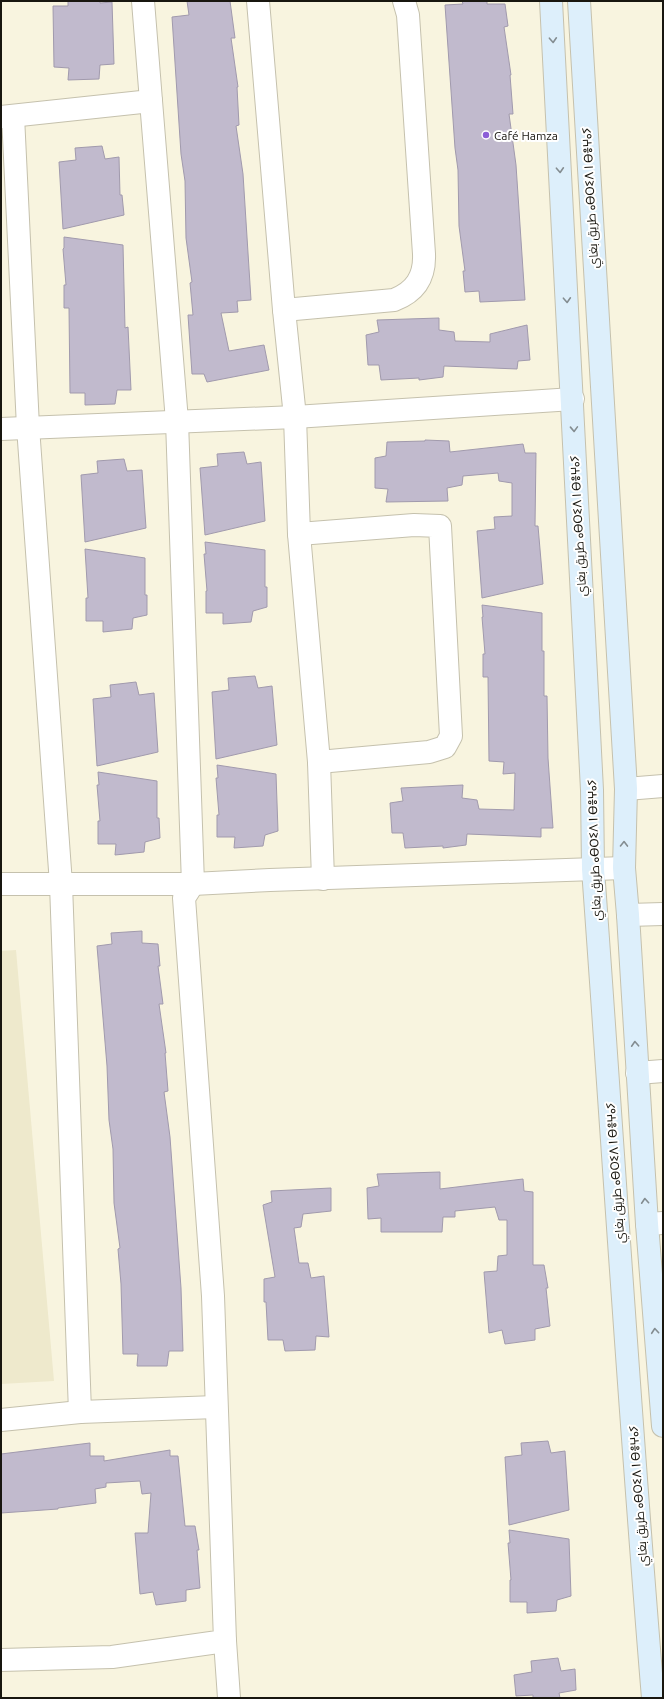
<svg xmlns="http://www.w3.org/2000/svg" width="664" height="1699" viewBox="0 0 664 1699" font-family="Ubuntu,Cairo,'Noto Sans Tifinagh',sans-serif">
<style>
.built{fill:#eee9cc}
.building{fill:#c1bacd;stroke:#a19aad}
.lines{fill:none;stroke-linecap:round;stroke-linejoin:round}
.street-casing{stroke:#c5c1ad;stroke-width:24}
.secondary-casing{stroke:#c5c1ad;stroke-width:24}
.street{stroke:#fff;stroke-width:22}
.secondary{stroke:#ddeffb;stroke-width:22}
.oneway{stroke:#848d91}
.poi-dot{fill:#8c5ed7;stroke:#fff;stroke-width:1.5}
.labels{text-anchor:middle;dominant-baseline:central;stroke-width:4;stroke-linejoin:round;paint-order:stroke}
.poi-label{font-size:12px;fill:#18160f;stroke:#fff;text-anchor:start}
.street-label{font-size:12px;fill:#18160f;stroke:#fff}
</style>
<rect width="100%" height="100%" fill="#f8f4df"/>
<polygon class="built" points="16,950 54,1381 1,1384 1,951"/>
<g class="building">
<polygon points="68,1 100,1 100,3 112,2 114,64 100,65 99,79 68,80 69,68 54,67 53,6 68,6"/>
<polygon points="187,1 230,1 235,38 231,38 238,87 237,87 239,125 236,126 243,174 251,300 237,301 238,312 221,313 229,351 264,345 269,370 207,382 204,374 192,374 188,315 193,315 190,283 192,282 186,238 185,181 181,154 172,17 189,15"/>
<polygon points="462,1 487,1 487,4 505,4 508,26 504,27 511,75 510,75 513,114 509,114 516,165 525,300 480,302 479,291 465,292 463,271 465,271 459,226 458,170 455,148 445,5 463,4"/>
<polygon points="102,146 105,159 119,157 120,195 122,195 124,215 63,229 59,162 76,160 75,148"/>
<polygon points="64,237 123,245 125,328 128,327 131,390 117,390 115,404 85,405 85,393 70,393 69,308 64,308 64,285 66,285 63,249 64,248"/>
<polygon points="439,318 439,330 454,332 455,341 490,342 490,334 527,325 530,360 518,361 517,369 444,366 443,377 419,380 419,378 381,380 379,365 368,365 366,335 379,332 377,320"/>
<polygon points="425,440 449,441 450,452 523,444 525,453 536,453 535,526 538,526 543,584 482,598 477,531 495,529 494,517 512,516 512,483 499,481 498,473 463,476 462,485 447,488 448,501 386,502 388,489 375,488 375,458 386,456 387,442 425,441"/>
<polygon points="244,452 247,464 261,462 265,521 205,535 200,468 218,466 217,454"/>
<polygon points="124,459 127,471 142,470 146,528 85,542 81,475 98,473 97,461"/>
<polygon points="205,542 265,550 265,587 267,587 267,607 253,611 251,622 223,624 223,613 206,613 206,591 207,591 204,554 206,554"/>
<polygon points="85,549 145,558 145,595 147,595 147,615 133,618 132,629 103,632 103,621 86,621 86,598 88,598"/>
<polygon points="482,605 542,613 542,651 544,651 544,696 547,696 548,758 553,828 541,828 541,837 467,834 466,845 443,848 443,846 405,848 403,833 392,833 390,803 403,801 401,788 463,785 462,798 477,800 479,809 514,810 515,773 503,774 504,762 489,761 488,677 483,677 483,654 485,654 482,617 483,617"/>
<polygon points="255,676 258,688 272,686 277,745 216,759 212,692 229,690 228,678"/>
<polygon points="136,682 139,695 154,693 158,752 97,766 93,699 111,697 110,685"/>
<polygon points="217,765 276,774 278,831 265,835 263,846 234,848 235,837 217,837 217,815 219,815 216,778 218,778"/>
<polygon points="98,772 157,781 157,818 159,818 160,838 145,842 144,852 115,855 116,844 98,844 98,821 100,821 97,785 99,785"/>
<polygon points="142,931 142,943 158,944 160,966 158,966 163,1004 159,1004 166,1053 165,1053 168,1091 164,1092 170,1137 181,1288 183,1351 169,1351 167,1366 137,1366 138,1354 123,1354 121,1284 118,1249 120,1248 114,1203 113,1149 109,1120 107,1066 97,946 112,944 111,933"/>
<polygon points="440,1172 440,1189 523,1179 524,1191 533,1192 533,1265 544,1265 548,1288 546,1288 550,1326 535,1329 535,1340 505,1344 502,1330 489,1333 484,1272 497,1271 498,1256 507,1255 507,1220 499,1220 495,1207 455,1211 455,1217 443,1217 442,1232 381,1232 381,1218 368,1219 367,1188 379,1186 377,1174"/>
<polygon points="331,1188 331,1211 303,1214 301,1227 294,1228 299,1263 308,1263 311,1278 324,1276 329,1337 316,1336 315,1350 285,1351 283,1340 268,1340 266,1302 264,1302 264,1279 275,1277 263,1205 272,1202 271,1191"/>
<polygon points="548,1441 551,1453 565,1451 569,1510 509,1525 505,1457 522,1455 521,1443"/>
<polygon points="90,1443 90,1456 104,1456 104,1461 170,1450 170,1456 178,1456 185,1526 195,1526 199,1550 197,1550 200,1588 186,1590 186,1601 156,1605 153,1592 140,1594 135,1533 148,1533 151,1493 142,1494 140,1481 106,1483 106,1487 95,1489 96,1503 58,1508 58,1509 1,1513 1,1454"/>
<polygon points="509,1530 569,1539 571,1596 557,1600 556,1611 527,1613 527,1602 510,1602 510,1580 511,1580 508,1543 510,1543"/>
<polygon points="558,1658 561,1671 575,1669 576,1690 559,1693 560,1698 533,1698 533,1695 516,1696 514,1675 532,1672 531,1661"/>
</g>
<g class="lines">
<g class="street-casing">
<g id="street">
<polyline points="258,1 284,310 295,417 299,534 319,762 323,879"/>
<polyline points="13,116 28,427 61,884 80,1412"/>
<polyline points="1,117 151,101 143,1"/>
<path d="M284 310 394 300C415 292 425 277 424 254L408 15 404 1"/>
<polyline points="1,429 295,417 573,399"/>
<polyline points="299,534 414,525 440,526 451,736 445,747 429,752 319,762"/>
<polyline points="626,789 663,786"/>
<polyline points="1,884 193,884 270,880 624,868"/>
<polyline points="628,915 663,914"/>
<polyline points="637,1073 663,1071"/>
<polyline points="647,1224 663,1223"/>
<polyline points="1,1420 80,1412 216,1407"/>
<polyline points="225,1641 229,1698"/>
<polyline points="1,1660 112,1657 225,1641 213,1296 184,898 193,884 177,421 151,101"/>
</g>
</g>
<g class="secondary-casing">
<g id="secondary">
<path d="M551 1 592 790 593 869C613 1145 630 1422 653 1698"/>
<polyline points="579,1 626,789 624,868 628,915 647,1224 663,1426"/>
</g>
</g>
<use href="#street" class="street"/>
<use href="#secondary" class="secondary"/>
</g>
<defs><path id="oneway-chevron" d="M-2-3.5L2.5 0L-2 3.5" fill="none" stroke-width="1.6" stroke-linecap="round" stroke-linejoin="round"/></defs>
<g class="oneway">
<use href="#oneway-chevron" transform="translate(553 40) rotate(87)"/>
<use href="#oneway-chevron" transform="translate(560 170) rotate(87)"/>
<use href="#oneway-chevron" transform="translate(567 300) rotate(87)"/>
<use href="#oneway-chevron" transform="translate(574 429) rotate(88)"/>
<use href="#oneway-chevron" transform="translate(624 844) rotate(-89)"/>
<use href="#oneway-chevron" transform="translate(635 1044) rotate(-93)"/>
<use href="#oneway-chevron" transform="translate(645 1201) rotate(-94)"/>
<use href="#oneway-chevron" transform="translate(655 1331) rotate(-95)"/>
</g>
<circle class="poi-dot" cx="486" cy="135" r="4"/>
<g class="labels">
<g class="poi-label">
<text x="494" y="135">Café Hamza</text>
</g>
<g class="street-label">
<text transform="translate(590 198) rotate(-93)">طريق بغاي ⴰⴱⵔⵉⴷ ⵏ ⴱⴻⵖⴰⵢ</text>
<text transform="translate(578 526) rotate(-93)">طريق بغاي ⴰⴱⵔⵉⴷ ⵏ ⴱⴻⵖⴰⵢ</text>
<text transform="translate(594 850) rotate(-92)">طريق بغاي ⴰⴱⵔⵉⴷ ⵏ ⴱⴻⵖⴰⵢ</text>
<text transform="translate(615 1173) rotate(-94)">طريق بغاي ⴰⴱⵔⵉⴷ ⵏ ⴱⴻⵖⴰⵢ</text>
<text transform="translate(638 1496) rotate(-94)">طريق بغاي ⴰⴱⵔⵉⴷ ⵏ ⴱⴻⵖⴰⵢ</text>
</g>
</g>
<rect width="664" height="1699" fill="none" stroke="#18160f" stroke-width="4"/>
</svg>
